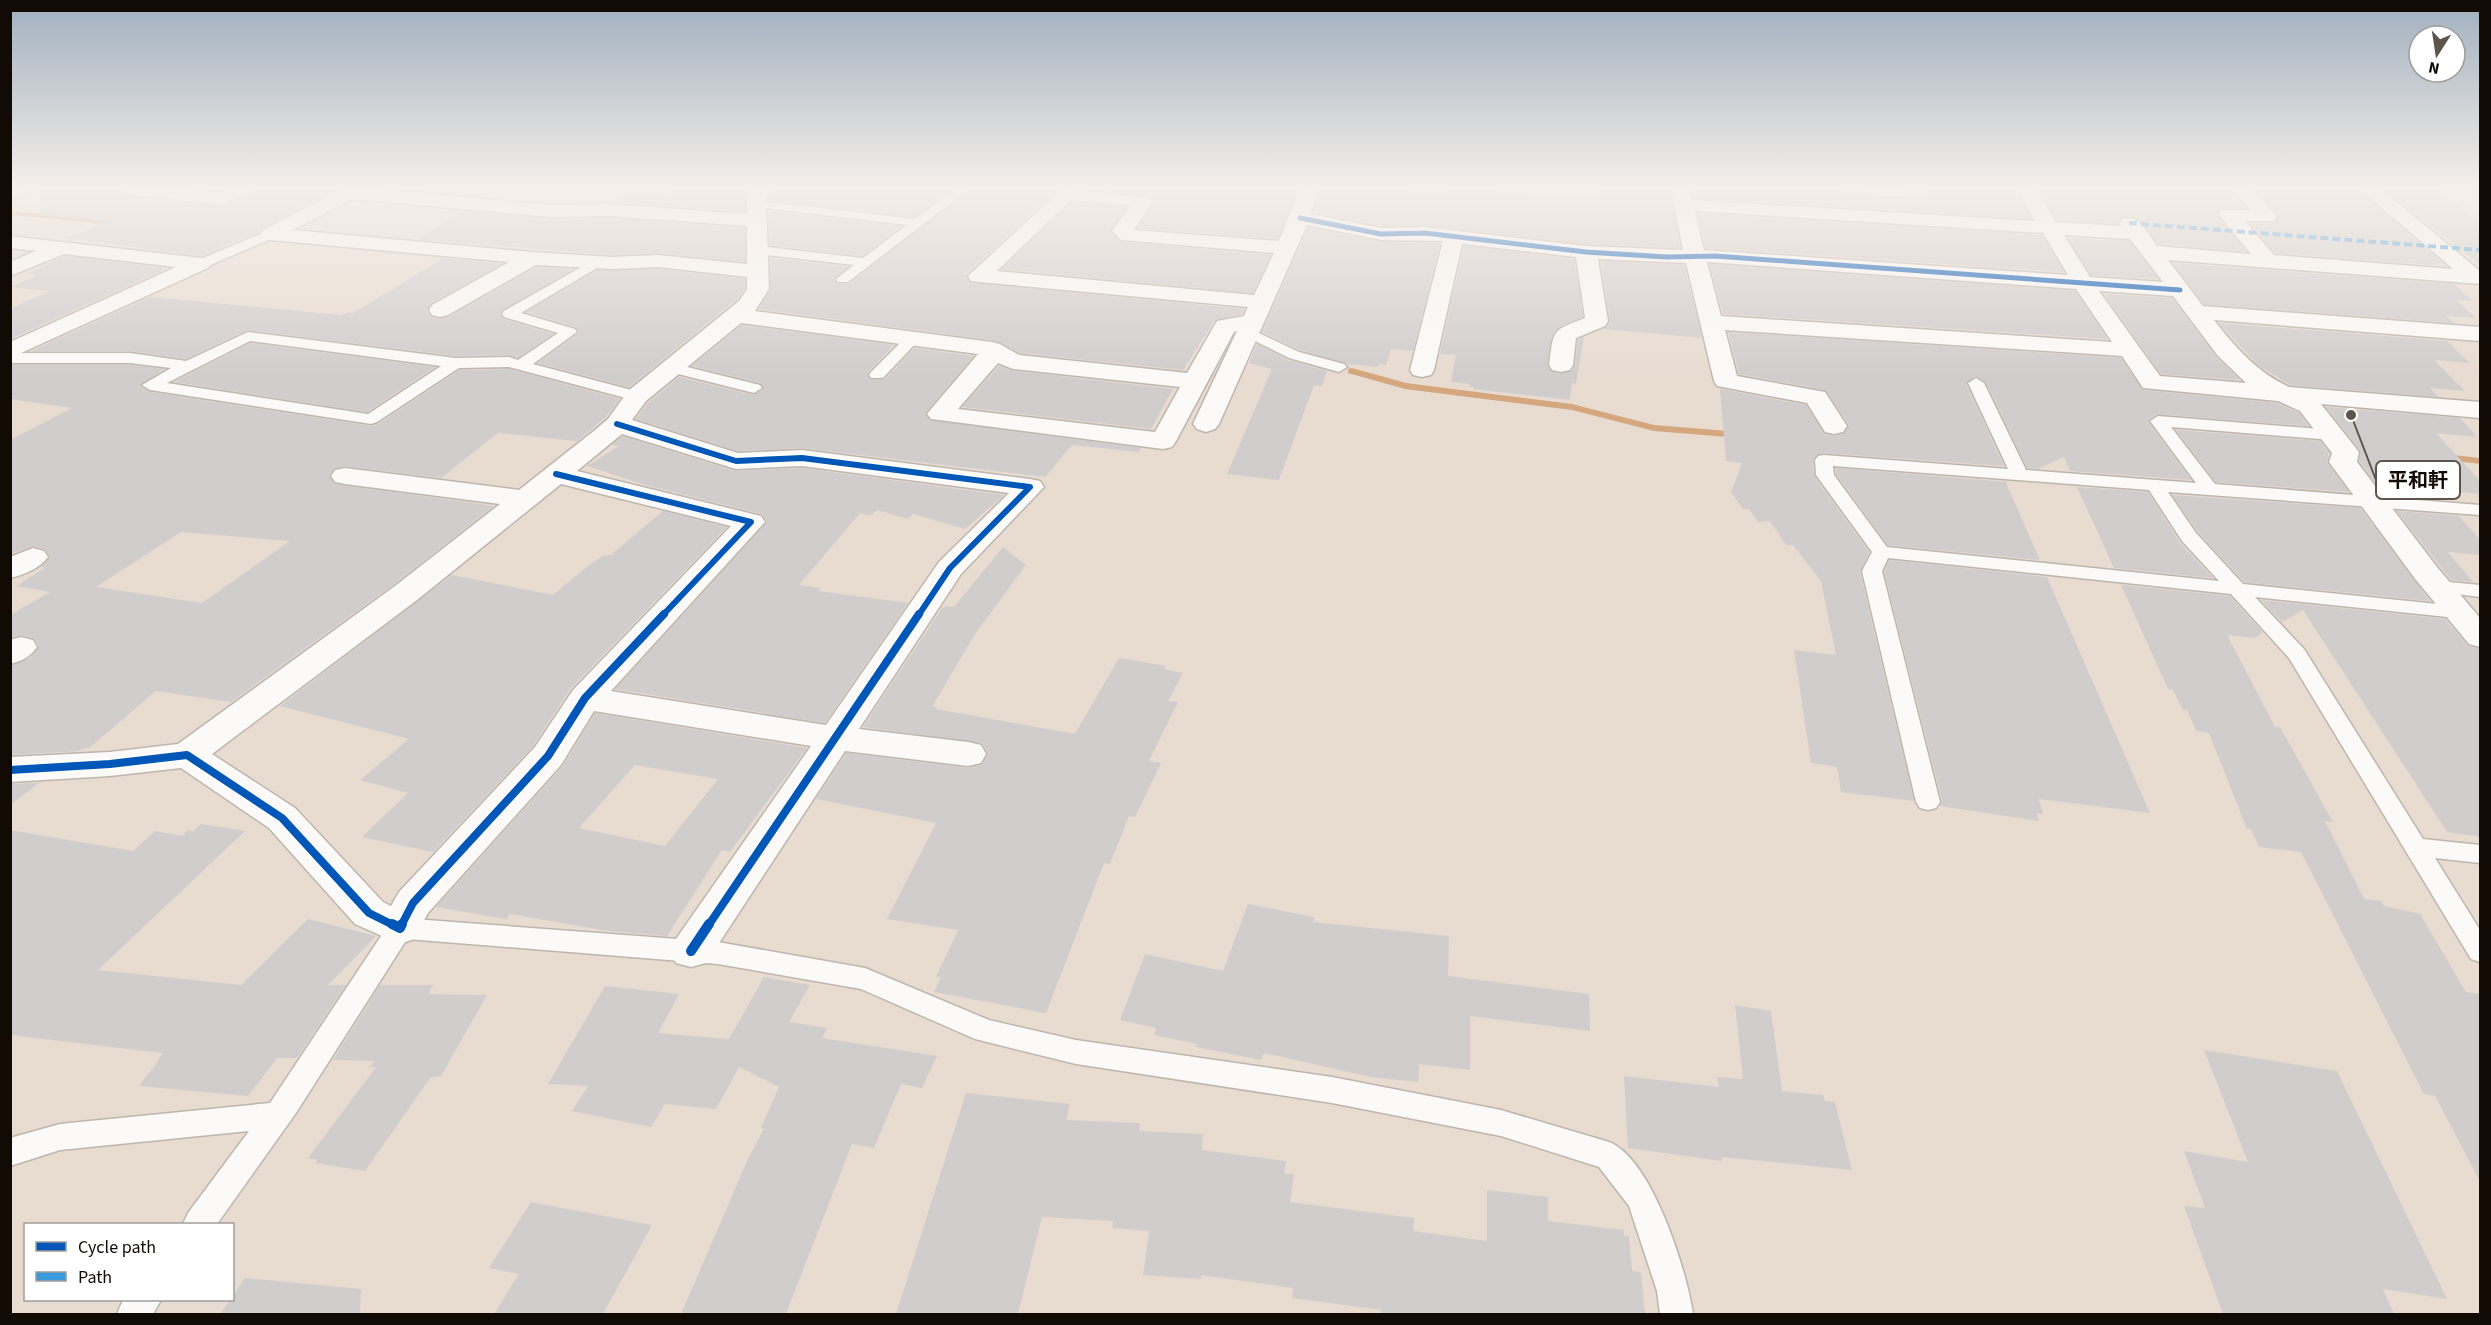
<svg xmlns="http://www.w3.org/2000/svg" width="2491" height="1325" viewBox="0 0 2491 1325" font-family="'Source Sans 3','Noto Sans JP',sans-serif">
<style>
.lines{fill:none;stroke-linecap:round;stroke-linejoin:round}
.stream{fill:#d4a77e;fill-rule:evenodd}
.building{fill:#d1cdcd;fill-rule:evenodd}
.lane-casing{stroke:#beb5ad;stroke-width:3}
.street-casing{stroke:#beb5ad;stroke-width:3}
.lane{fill:#fcfaf8;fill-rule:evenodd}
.street{fill:#fcfaf8;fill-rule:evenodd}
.quiet{stroke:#3a99dd;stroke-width:4;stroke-dasharray:8 4;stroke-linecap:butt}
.cycleway-far3-casing{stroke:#fff;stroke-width:8}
.cycleway-far2-casing{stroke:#fff;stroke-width:9}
.cycleway-far1-casing{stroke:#fff;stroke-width:12}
.cycleway-casing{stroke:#fff;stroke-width:14}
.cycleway-far3{stroke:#0057b8;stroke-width:5}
.cycleway-far2{stroke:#0057b8;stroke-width:6}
.cycleway-far1{stroke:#0057b8;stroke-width:8}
.cycleway{stroke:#0057b8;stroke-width:10}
.leader{fill:none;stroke:#5d544c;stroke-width:2}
.callout-dot{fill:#5d544c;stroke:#fff;stroke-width:2}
.callout{fill:#fff;stroke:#5d544c;stroke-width:2}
.callout-label{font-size:20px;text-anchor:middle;font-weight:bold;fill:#120b05}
</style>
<rect width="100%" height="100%" fill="#e8dcd1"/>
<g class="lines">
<g class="stream">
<polygon points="10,211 122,221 126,223 122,225 10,215"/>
<polygon points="1352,368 1406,383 1572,404 1654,425 1740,432 1745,435 1740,438 1654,431 1572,410 1405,389 1348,373 1348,369"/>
<polygon points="2444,454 2480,458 2480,464 2440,459 2440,455"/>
</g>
</g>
<g class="building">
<polygon points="41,189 122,189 125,195 133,197 221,207 251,195 254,189 336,189 262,228 258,232 202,256 68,238 107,221 40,215"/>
<polygon points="673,189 749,189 744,196 745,212 613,202 629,191 673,195"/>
<polygon points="774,189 951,189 914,217 768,200"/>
<polygon points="971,189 1058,189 966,274 971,283 1245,309 1242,314 1215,320 1183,370 1020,353 992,340 759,309 771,289 770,258 848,267 834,279 838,284 849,284"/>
<polygon points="1089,189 1296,189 1278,239 1138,228 1155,203 1152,197"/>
<polygon points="1320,189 1384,189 1442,194 1444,189 1461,189 1595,199 1595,189 1669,189 1680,248 1586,244 1425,225 1381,226 1314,212"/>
<polygon points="1692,189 1807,189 1863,193 1871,196 1892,199 1919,197 1918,194 1928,195 1925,189 2015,189 2031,219 1694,198"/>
<polygon points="2039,189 2230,189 2245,208 2221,208 2216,214 2246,251 2158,244 2144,224 2129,216 2120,218 2117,224 2057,220"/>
<polygon points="2255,189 2358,189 2443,264 2432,263 2433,265 2275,253 2250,223 2274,223 2279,217"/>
<polygon points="2385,189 2436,189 2481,224 2481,266"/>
<polygon points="1072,202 1126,208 1110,231 1121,242 1271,255 1253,293 1002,269"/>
<polygon points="465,211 550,219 609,218 745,228 745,262 658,253 612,255 417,239"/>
<polygon points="769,211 901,227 862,256 770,245"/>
<polygon points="1698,213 2042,235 2064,272 1706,248"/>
<polygon points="1308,228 1381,242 1440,243 1413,351 1391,349 1386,365 1379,364 1378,367 1348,364 1300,350 1262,332"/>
<polygon points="2068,238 2129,241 2158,279 2091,275"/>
<polygon points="1464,246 1574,259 1583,317 1565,324 1554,332 1547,365 1552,372 1561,374 1572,371 1575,365 1578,340 1584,337 1576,384 1572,383 1570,400 1473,389 1474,387 1469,387 1470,384 1451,382 1456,355 1440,354"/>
<polygon points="65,256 168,268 10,339 10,309 49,291 11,287 37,275 26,274"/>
<polygon points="444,258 502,264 431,303 427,311 431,317 439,319 449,317 537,267 573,269 500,313 503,319 553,334 518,358 509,355 456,356 248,330 186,359 130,351 31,351 150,297 341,315 348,312 353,313"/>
<polygon points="1601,261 1684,265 1702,338 1603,329 1610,321"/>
<polygon points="2173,263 2454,284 2473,301 2456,300 2476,318 2446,316 2454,323 2204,304"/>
<polygon points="1710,264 2075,291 2108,339 1723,314"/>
<polygon points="658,269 745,279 745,288 737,299 629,387 538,363 578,334 579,331 576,327 527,312 597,270"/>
<polygon points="2104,294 2172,298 2216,357 2240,380 2161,374"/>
<polygon points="2219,323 2447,341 2470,363 2434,360 2465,391 2430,388 2439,397 2290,385 2258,365"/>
<polygon points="742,325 894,345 869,371 867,376 871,380 885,380 914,348 974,356 925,413 929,420 1141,448 1139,452 1072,445 1045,477 802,448 738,451 636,419 648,403 679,377 753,395 763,390 761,383 692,366"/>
<polygon points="1728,332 2121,358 2143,390 2277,403 2299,413 2308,426 2157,414 2149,419 2148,422 2191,480 2070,471 2064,457 2038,469 2027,468 1986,382 1975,376 1966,384 2004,466 1824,453 1816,455 1813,460 1814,476 1869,552 1860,572 1914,801 1841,792 1837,767 1811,763 1794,650 1836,655 1821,581 1793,545 1786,545 1770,521 1758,522 1749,509 1743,509 1731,492 1742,463 1726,461 1720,389 1806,405 1825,434 1834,436 1843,434 1849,425 1825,390 1739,374"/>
<polygon points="250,343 435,367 367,412 174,382"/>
<polygon points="1257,344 1288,360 1327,371 1322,386 1314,385 1279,480 1227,474 1272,369 1249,363"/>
<path d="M10 365H130L164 369 140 386 150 392 371 426 378 424 460 370 509 369 620 399 606 417 577 441 498 433 441 478 345 466 335 468 329 475 335 484 494 506 394 584 231 702 156 691 89 748H84L79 751 10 755V666L30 658 39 646 34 638 22 635 10 638V615L50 592 16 586 45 568 41 567 50 557 45 549 34 546 10 554V440L72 408 10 399ZM181 532 290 541 202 603 96 587Z"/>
<polygon points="999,366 1013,371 1173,389 1151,429 962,407"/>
<polygon points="2326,407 2460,418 2477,437 2436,433 2481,482 2481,494 2437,490 2446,500 2385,495 2359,461 2361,451"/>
<polygon points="2176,430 2320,441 2329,453 2327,463 2349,492 2216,482"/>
<polygon points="622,436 735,471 802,468 1004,495 965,529 913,514 908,519 877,510 870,516 860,513 799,585 821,588 818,591 908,603 825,723 615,689 767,522 762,514 645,485 587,466 619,446 612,445"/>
<polygon points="1836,468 2008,482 2006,483 2040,560 1888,545 1836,474"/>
<polygon points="2077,487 2148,492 2180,543 2213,578 2114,568"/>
<polygon points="2172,495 2360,508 2430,601 2244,582 2198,532"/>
<polygon points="663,511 727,527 571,688 533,746 433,852 362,837 408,793 360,780 409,739 280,706 452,575 553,595 589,565 603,556 611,555"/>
<polygon points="2397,511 2459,516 2481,541 2481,555 2448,552 2473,582 2451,580"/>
<polygon points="1003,547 1026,565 975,634 932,707 937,707 936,709 1075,734 1119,658 1166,666 1164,669 1183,673 1168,701 1178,702 1149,761 1161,763 1135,817 1129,816 1110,864 1104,863 1046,1013 934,992 941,977 936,977 958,930 887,919 936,823 816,799 846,753 968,768 983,764 988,753 982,743 863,727 942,608 946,606 954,607"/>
<polygon points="1889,560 2047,577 2150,813 2039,799 2043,814 2036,813 2039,821 1940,806 1942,801 1884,571"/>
<polygon points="2121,585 2230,596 2263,633 2254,638 2227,635 2275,727 2280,727 2333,822 2325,821 2364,899 2382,901 2384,906 2420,914 2466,992 2481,994 2481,1183 2435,1096 2424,1094 2301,852 2259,847 2251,829 2247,829 2209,733 2196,731 2187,710 2183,710 2173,690 2168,689"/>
<polygon points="2261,600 2445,619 2467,645 2481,649 2481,837 2447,832 2303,610 2282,622"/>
<path d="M595 713 807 748 730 852 722 850 667 936 608 931 510 914 506 919 436 907 563 766ZM635 765 718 779 665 846 579 828Z"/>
<polygon points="39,783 10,805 10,784"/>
<polygon points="201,824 245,831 98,970 241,985 308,919 376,936 328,985 346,985 297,1058 277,1058 248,1096 139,1086 160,1059 157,1060 163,1053 10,1035 10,830 133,851 155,831 182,836 188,830 193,831"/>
<polygon points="1248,904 1314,917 1313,922 1449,936 1448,976 1589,994 1590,1031 1470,1016 1470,1070 1419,1064 1418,1082 1371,1077 1264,1053 1261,1060 1196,1047 1197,1044 1154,1035 1156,1028 1120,1020 1145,954 1223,971"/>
<polygon points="764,977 810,985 789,1022 827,1028 822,1038 937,1056 922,1088 901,1084 874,1148 852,1144 786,1314 681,1314 748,1159 764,1129 761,1128 779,1087 739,1067 716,1109 665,1104 651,1127 572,1111 588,1086 548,1084 605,986 679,994 658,1033 729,1039"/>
<polygon points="380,985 433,985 428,994 487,995 441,1076 430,1078 365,1171 315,1163 318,1160 308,1158 376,1067 370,1067 374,1061 333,1060"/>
<polygon points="1735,1005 1771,1011 1782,1091 1823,1095 1825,1101 1835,1102 1852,1170 1722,1157 1722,1161 1628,1148 1624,1076 1719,1087 1717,1077 1743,1079"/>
<polygon points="2204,1050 2337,1071 2447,1299 2383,1289 2394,1314 2223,1314 2184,1206 2205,1208 2184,1151 2248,1162"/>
<polygon points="966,1093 1070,1104 1066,1120 1140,1123 1139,1131 1203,1134 1202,1150 1286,1161 1284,1174 1294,1174 1290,1202 1414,1218 1413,1231 1487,1241 1487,1190 1548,1197 1548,1221 1624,1230 1624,1236 1629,1236 1632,1271 1641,1272 1645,1314 1381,1314 1381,1310 1292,1298 1293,1288 1201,1275 1201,1279 1143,1275 1149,1231 1112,1228 1113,1221 1042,1217 1018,1314 896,1314"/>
<polygon points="531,1202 652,1225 603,1314 494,1314 519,1274 489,1268"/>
<polygon points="245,1278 361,1289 360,1314 220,1314"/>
</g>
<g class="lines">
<g class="lane-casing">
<g id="lane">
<polygon points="955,189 969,189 848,282 838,282 836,279 854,265 757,254 750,250 757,246 863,258 907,225 756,207 752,206 750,203 752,200 915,219"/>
<polygon points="270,230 275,231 276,234 275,237 206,267 201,268 194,264 196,261"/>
<path d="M597 258 604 262 602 265 521 313 575 329 577 332 533 364 643 393 645 396 643 399 637 401 509 367 459 368 377 422 371 424 150 390 142 385 171 368 130 363H10V353H130L186 361 248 332 456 358 509 357 518 360 558 333 504 317 502 314 504 311ZM250 341 441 366 368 414 167 383Z"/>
<polygon points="1248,328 1299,352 1344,364 1347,367 1339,372 1289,358 1243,335 1241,332"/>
<polygon points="912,335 919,339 917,342 883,378 871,378 869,375 871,372 907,336"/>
<polygon points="671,363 760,385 762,388 754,393 666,371 663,368 666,365"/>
<path d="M1976 378 1984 383 2026 470 2196 483 2150 421 2158 416 2332 430 2340 435 2332 440 2171 427 2215 484 2480 505V515L2168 492 2196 533 2243 584 2457 606 2464 608 2467 612 2464 616 2457 618 2255 597 2304 649 2423 839 2480 845V863L2435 858 2480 930V962L2471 959 2289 658 2231 594 1888 558 1882 571 1940 802 1936 808 1928 810 1920 808 1916 802 1862 571 1872 552 1816 475 1815 460 1818 456 1824 455 2008 469 1968 383ZM1833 466 2149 490 2182 541 2219 581 1887 547 1834 475Z"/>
<polygon points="2438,581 2480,585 2480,597 2431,591 2428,587 2431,583"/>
<path d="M400 918 718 942 865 968 989 1020 1076 1040 1332 1077 1501 1110 1609 1142C1652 1159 1687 1271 1693 1314H1660L1657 1291 1629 1206 1599 1167 1501 1136 1332 1103 1076 1064 975 1039 861 989 718 964 407 939 296 1113 217 1224H183L188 1213 249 1131 60 1150 10 1166V1138L60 1124 270 1103 391 921Z"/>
<polygon points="123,1300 161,1300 153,1314 117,1314"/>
</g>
</g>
<g class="street-casing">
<g id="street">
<polygon points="10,189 29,189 27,193 10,199"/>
<polygon points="124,189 188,189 219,193 226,189 252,189 250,193 221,205 133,195 126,193"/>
<path d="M342 189H375L550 205 609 204 747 214 746 196 752 189H772L766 197 769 289 755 311 992 342 1000 344 1019 355 1187 373 1217 321 1244 316 1248 307 979 282 971 281 968 276 1062 189 1150 198 1153 202 1134 230 1279 241 1299 189H1318L1311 214 1381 228 1425 227 1586 246 1683 250 1671 189H1690L1692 200 2035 221 2017 189H2036L2056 222 2121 226 2119 223 2122 219C2140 214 2148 234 2157 246L2251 254 2218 214 2221 210H2250L2232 189H2252L2277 217 2274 221H2245L2274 255 2453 269 2360 189H2381L2480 271V284L2168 260 2203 306 2480 327V341L2214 320C2236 348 2257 372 2289 387L2480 402V418L2321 404 2359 452 2357 462 2437 567 2480 618V647L2469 644 2416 580 2329 462 2332 453 2300 411 2278 401 2143 388 2122 356 1725 330 1737 376 1825 392 1847 426 1843 432 1834 434 1825 432 1807 403 1717 386 1714 381 1686 263 1598 259 1608 321 1605 326 1576 338 1573 365 1570 370 1561 372 1552 370 1549 365C1554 329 1551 331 1585 318L1576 257 1462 244 1434 370 1431 375 1422 377 1413 375 1410 370 1443 241 1381 240 1307 225 1219 424 1215 429 1206 432 1197 429 1193 424 1237 331 1234 332 1176 441 1172 447 1163 449 931 419 927 414 931 409 978 354 741 323 646 401 632 420 738 453 802 450 1030 479 1040 481 1044 487 961 574 859 729 968 742 981 745 986 754 981 763 968 766 845 751 706 963 691 967 676 963 670 951 676 939 811 746 594 711 561 765 428 913 414 939 400 944 355 924 269 828 181 768 110 776 10 782V757L110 752 178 744 395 586 500 504 345 484 335 482 331 476 335 470 345 468 519 490 595 430 608 419 628 391 739 301 747 289V277L658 267 612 269 536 265 448 315 440 317 432 315 429 310 432 305 509 262 270 240 263 238 260 234 263 230ZM353 199 550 217 609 216 747 226V264L658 255 612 257 532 252 293 230ZM1071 200 1130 206 1112 231 1121 240 1274 253 1254 295 997 271ZM1695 211 2043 233 2068 275 1704 250ZM2064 235 2130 239 2163 282 2090 277ZM1707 262 2076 289 2112 342 1721 316ZM2099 291 2173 296 2218 356 2246 383 2160 376ZM998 363 1013 369 1180 387 1155 432 958 409ZM622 434 736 469 802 466 1009 493 939 562 826 725 611 691 765 522 761 516 577 471ZM561 484 731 526 573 690 535 747 399 892 391 906 383 902 295 808 212 754 417 600Z"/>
<path d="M1864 189H1909L1910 191 1908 195C1895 198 1879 196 1866 193Z"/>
<polygon points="10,236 201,258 208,260 212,264 208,268 10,358 10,342 176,267 64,254 10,276 10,262 36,251 10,248"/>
<path d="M33 548 44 551 48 557C40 568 24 575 10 578V557Z"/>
<path d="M21 637 33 640 37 647C30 657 22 661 10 664V640Z"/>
</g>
</g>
<use href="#lane" class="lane"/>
<use href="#street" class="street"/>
<polyline class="quiet" points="2129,223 2480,250"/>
<g class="cycleway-far3-casing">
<polyline id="cycleway-far3" points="1300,218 1381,234 1425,233 1586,252 1667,257 1715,256 2180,290"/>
</g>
<g class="cycleway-far2-casing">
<g id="cycleway-far2">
<polyline points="617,424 736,461 802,458 1030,487 950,568 918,616"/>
<polyline points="556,474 751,522 662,616"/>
</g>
</g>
<g class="cycleway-far1-casing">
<g id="cycleway-far1">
<polyline points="10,770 110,764 187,755 282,818 369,913 395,926"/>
<polyline points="401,926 413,903 548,756 585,698 664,614"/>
<polyline points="708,926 919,614"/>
</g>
</g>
<g class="cycleway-casing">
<g id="cycleway">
<polyline points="392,924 400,928 402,924"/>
<polyline points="691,951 709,924"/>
</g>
</g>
<use href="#cycleway-far3" class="cycleway-far3"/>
<use href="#cycleway-far2" class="cycleway-far2"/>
<use href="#cycleway-far1" class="cycleway-far1"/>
<use href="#cycleway" class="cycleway"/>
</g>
<linearGradient id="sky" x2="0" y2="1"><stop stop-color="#a0afbe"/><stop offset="0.5" stop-color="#f5efea"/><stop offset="1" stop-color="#f5efea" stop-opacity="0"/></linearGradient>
<rect width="2491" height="375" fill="url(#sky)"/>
<path class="leader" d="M2351 415L2376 480"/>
<circle class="callout-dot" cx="2351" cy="415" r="6"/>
<rect class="callout" x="2376" y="461" width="84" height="38" rx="6"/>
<g class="callout-label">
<text x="2418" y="487">平和軒</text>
</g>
<rect width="2491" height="1325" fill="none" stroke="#120b05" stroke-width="24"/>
<rect x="24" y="1223" width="210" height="78" fill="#ffffff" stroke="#a09d9b" stroke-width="1.5"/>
<rect x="36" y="1242" width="30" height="9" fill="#0057b8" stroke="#a09d9b" stroke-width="1.5"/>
<text x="78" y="1253" font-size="18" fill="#120b05">Cycle path</text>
<rect x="36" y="1272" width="30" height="9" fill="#3a99dd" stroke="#a09d9b" stroke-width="1.5"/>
<text x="78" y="1283" font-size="18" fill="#120b05">Path</text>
<g transform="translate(2437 54) rotate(192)"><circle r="28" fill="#ffffff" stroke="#a09d9b" stroke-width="1.5"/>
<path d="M0-4.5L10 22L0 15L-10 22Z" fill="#5d544c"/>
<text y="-9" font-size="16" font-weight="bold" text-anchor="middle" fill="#120b05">N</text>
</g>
</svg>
